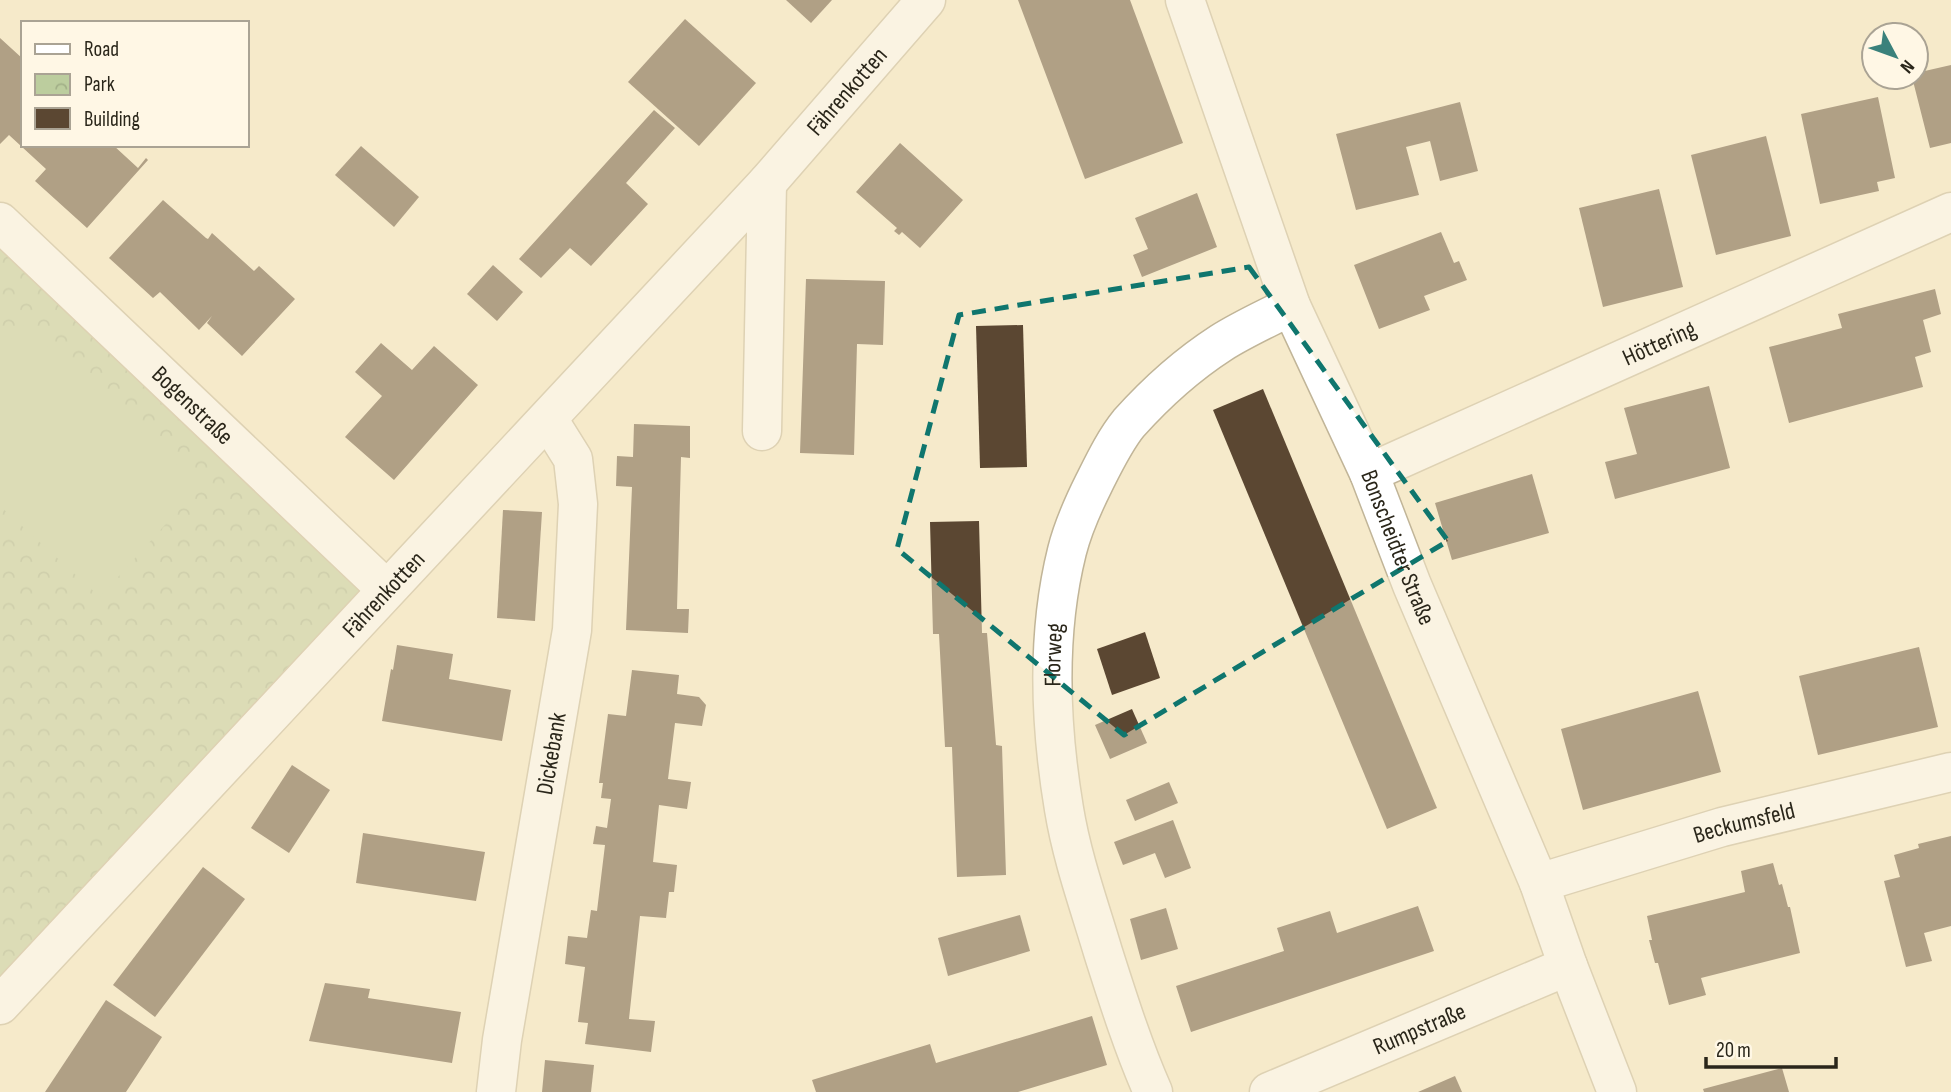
<svg xmlns="http://www.w3.org/2000/svg" width="1951" height="1092" viewBox="0 0 1951 1092" font-family="'Sofia Sans Condensed',sans-serif">
<style>
.park{fill:url(#park-crowns)}
.garden{fill:#bccd9e}
.building{fill:#5b4732}
.lines{fill:none;stroke-linecap:round;stroke-linejoin:round}
.minor-casing{stroke:#c1b598;stroke-width:41}
.minor{stroke:#fff;stroke-width:38}
.marked{fill:none;stroke:#0f766e;stroke-width:5;stroke-dasharray:14 9;stroke-linejoin:round}
.labels{text-anchor:middle;dominant-baseline:central;stroke-width:7;stroke-linejoin:round;paint-order:stroke}
.street-label{font-size:24px;fill:#2a261a;stroke:#fff7e5}
</style>
<defs>
<pattern id="park-crowns" width="20" height="18" patternUnits="userSpaceOnUse" patternTransform="scale(1.75)"><rect width="20" height="18" fill="#bccd9e"/><path d="M2 6a3 3 0 1 1 6 0M12 15a3 3 0 1 1 6 0" fill="none" stroke="#a2b088"/></pattern>
</defs>
<rect width="100%" height="100%" fill="#f6eacb"/>
<polygon class="park" points="0,235 386,589 0,1004"/>
<polygon class="garden" points="24,325 200,486 100,597 0,506 0,351"/>
<g class="building">
<polygon points="786,0 832,0 811,23"/>
<polygon points="1018,0 1130,0 1183,143 1085,179"/>
<polygon points="685,19 756,83 699,146 628,82"/>
<polygon points="0,38 23,59 23,145 113,145 138,168 146,158 148,160 87,228 35,181 46,169 9,135 0,144"/>
<polygon points="1951,65 1951,143 1930,148 1912,77 1916,77 1916,73"/>
<polygon points="1878,97 1895,178 1877,182 1879,191 1820,204 1801,114"/>
<polygon points="1460,102 1478,171 1440,181 1430,141 1406,147 1419,195 1356,210 1336,134"/>
<polygon points="654,110 675,128 626,183 648,204 591,266 570,248 541,278 519,259"/>
<polygon points="1766,136 1791,236 1716,255 1691,155"/>
<polygon points="900,143 963,200 920,248 902,232 899,235 894,231 897,228 856,192"/>
<polygon points="361,146 419,197 394,227 335,175"/>
<polygon points="1659,189 1683,287 1603,307 1579,208"/>
<polygon points="1197,193 1217,247 1142,277 1133,255 1148,249 1135,218"/>
<polygon points="163,200 206,238 208,239 212,233 254,271 259,266 295,299 242,356 207,323 212,316 199,330 160,292 153,298 109,258"/>
<polygon points="1441,232 1454,263 1459,261 1467,280 1424,296 1430,310 1379,329 1354,265"/>
<polygon points="493,265 523,292 497,321 467,294"/>
<polygon points="806,279 885,281 883,345 857,344 854,455 800,453"/>
<polygon points="1935,289 1941,314 1923,320 1931,352 1915,357 1923,387 1789,423 1769,347 1842,328 1838,314"/>
<polygon points="1023,325 1027,467 980,468 976,326"/>
<polygon points="381,343 412,370 434,346 478,385 394,480 345,437 382,396 355,372"/>
<polygon points="1709,386 1730,468 1615,499 1605,462 1637,454 1624,408"/>
<polygon points="1263,389 1437,808 1387,829 1213,410"/>
<polygon points="634,424 690,426 690,458 681,457 677,609 689,609 688,633 626,630 632,487 616,486 617,456 633,457"/>
<polygon points="1532,474 1549,533 1452,560 1435,503"/>
<polygon points="503,510 542,512 535,621 497,618"/>
<polygon points="979,521 982,633 987,633 996,745 1002,746 1006,875 957,877 952,747 945,747 939,634 933,634 930,522"/>
<polygon points="1145,632 1160,678 1112,695 1097,649"/>
<polygon points="397,645 453,654 449,679 511,690 502,741 382,721 391,669 393,670"/>
<polygon points="1919,647 1938,727 1818,755 1799,676"/>
<polygon points="632,670 679,675 677,694 699,697 706,705 702,726 675,723 668,779 691,782 687,809 659,805 653,862 677,865 674,892 669,892 666,918 640,916 629,1019 655,1021 651,1052 585,1044 588,1023 578,1022 585,967 565,964 568,936 587,938 591,910 597,911 605,845 593,844 596,826 607,828 611,799 601,798 603,783 599,783 608,714 626,716"/>
<polygon points="1698,691 1721,772 1583,810 1561,729"/>
<polygon points="1132,709 1147,743 1110,759 1095,725"/>
<polygon points="292,765 330,790 289,853 251,828"/>
<polygon points="1169,782 1178,803 1135,821 1126,800"/>
<polygon points="1173,820 1191,868 1165,878 1155,853 1123,865 1114,842"/>
<polygon points="363,833 485,852 476,901 356,883"/>
<polygon points="1951,836 1951,926 1924,933 1932,961 1906,967 1884,881 1900,877 1894,855 1919,848 1918,844"/>
<polygon points="1773,863 1779,885 1782,884 1788,907 1790,907 1800,953 1701,978 1706,995 1669,1005 1658,963 1655,963 1649,940 1652,940 1647,916 1745,892 1741,871"/>
<polygon points="203,867 245,899 155,1017 113,985"/>
<polygon points="1418,906 1434,951 1191,1032 1176,986 1284,951 1277,928 1330,911 1337,933"/>
<polygon points="1166,908 1178,949 1141,960 1130,919"/>
<polygon points="1020,915 1030,951 948,976 938,938"/>
<polygon points="325,983 370,989 368,998 461,1012 452,1063 309,1041"/>
<polygon points="106,1000 162,1037 126,1092 45,1092"/>
<polygon points="1092,1016 1107,1065 1018,1092 816,1092 812,1080 930,1044 936,1063"/>
<polygon points="545,1060 594,1065 591,1092 542,1092"/>
<polygon points="1782,1068 1789,1092 1704,1092 1703,1089"/>
<polygon points="1455,1076 1462,1092 1418,1092"/>
</g>
<g class="lines">
<g class="minor-casing">
<g id="minor">
<path id="s1" d="M1185 0 1291 306 1369 473 1412 585 1539 883 1568 966 1617 1092"/>
<path id="s2" d="M0 222 386 589"/>
<polyline points="762,431 767,183"/>
<path id="s3" d="M1369 473 1951 212"/>
<path id="s4" d="M1539 883 1722 827 1951 772"/>
<path id="s5" d="M0 1005 767 183 926 0"/>
<path id="s6" d="M496 1092 502 1040 572 630 578 504 573 459 548 419"/>
<path id="s7" d="M1153 1092C1133 1047 1118 999 1103 952 1089 905 1072 858 1064 809 1050 725 1046 635 1067 551 1073 527 1083 505 1094 483 1104 463 1115 440 1129 423 1156 393 1187 365 1221 343 1243 329 1268 318 1291 306"/>
<path id="s8" d="M1269 1092 1568 966"/>
</g>
</g>
<use href="#minor" class="minor"/>
</g>
<path d="M0 0H1951V1092H0ZM1249 267 1448 541 1124 735 897 549 959 315Z" fill="#f6eacb" fill-opacity=".55" fill-rule="evenodd"/>
<path class="marked" d="M1249 267 1448 541 1124 735 897 549 959 315Z"/>
<g class="labels">
<g class="street-label">
<text stroke="none"><textPath href="#s5" startOffset="1246">Fährenkotten</textPath></text>
<text stroke="none"><textPath href="#s3" startOffset="318">Höttering</textPath></text>
<text stroke="none"><textPath href="#s2" startOffset="266">Bogenstraße</textPath></text>
<text stroke="none"><textPath href="#s1" startOffset="588">Bonscheidter Straße</textPath></text>
<text stroke="none"><textPath href="#s5" startOffset="562">Fährenkotten</textPath></text>
<text stroke="none"><textPath href="#s7" startOffset="452">Florweg</textPath></text>
<text stroke="none"><textPath href="#s6" startOffset="343">Dickebank</textPath></text>
<text stroke="none"><textPath href="#s4" startOffset="214">Beckumsfeld</textPath></text>
<text stroke="none"><textPath href="#s8" startOffset="163">Rumpstraße</textPath></text>
</g>
</g>
<rect x="21" y="21" width="228" height="126" fill="#fff7e5" stroke="#aaa394" stroke-width="2"/>
<rect x="35" y="44" width="35" height="10" fill="#ffffff" stroke="#aaa394" stroke-width="2"/>
<text x="84" y="56" font-size="21" fill="#2a261a">Road</text>
<rect x="35" y="74" width="35" height="21" fill="url(#park-crowns)" stroke="#aaa394" stroke-width="2"/>
<text x="84" y="91" font-size="21" fill="#2a261a">Park</text>
<rect x="35" y="108" width="35" height="21" fill="#5b4732" stroke="#aaa394" stroke-width="2"/>
<text x="84" y="126" font-size="21" fill="#2a261a">Building</text>
<g transform="translate(1895 56) rotate(131)"><circle r="33" fill="#fff7e5" stroke="#aaa394" stroke-width="2"/>
<path d="M0-5L12 26L0 18L-12 26Z" fill="#3a817b"/>
<text y="-10" font-size="19" font-weight="bold" text-anchor="middle" fill="#2a261a">N</text>
</g>
<path d="M1706 1057v10h130v-10" fill="none" stroke="#2a261a" stroke-width="3.5"/>
<text x="1716" y="1057" font-size="21" fill="#2a261a" stroke="#fff7e5" stroke-width="5" paint-order="stroke">20 m</text>
</svg>
